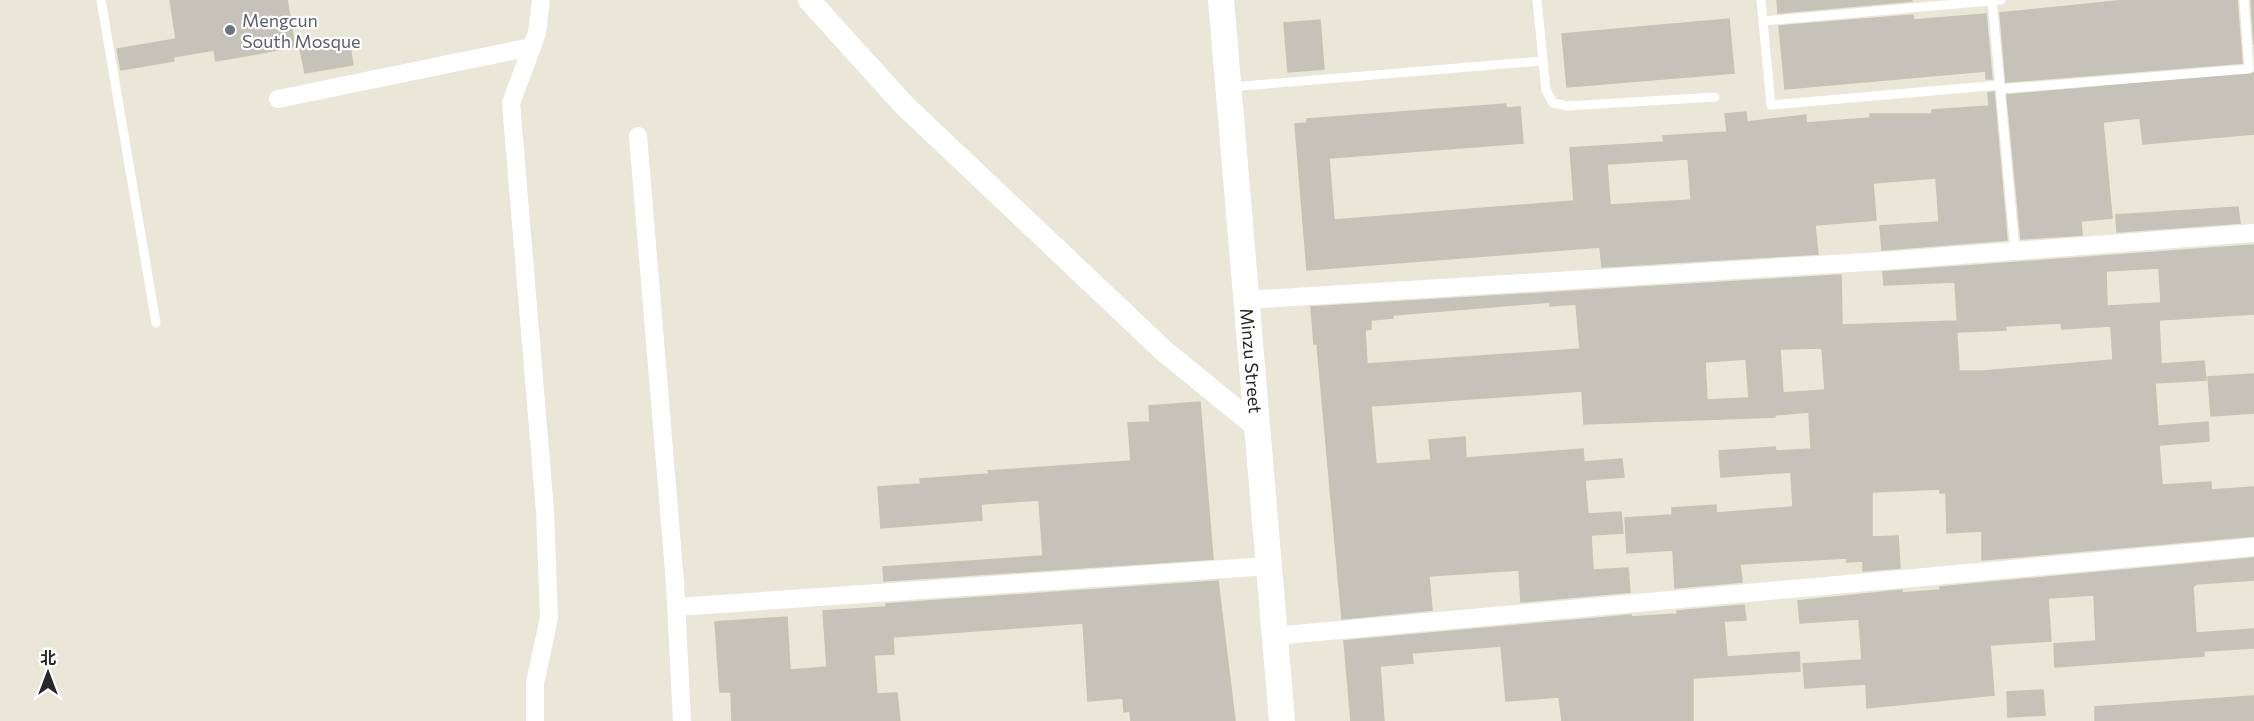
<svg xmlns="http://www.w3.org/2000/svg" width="2254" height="721" viewBox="0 0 2254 721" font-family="Commissioner,'Noto Sans SC',sans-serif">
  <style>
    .building { fill: #c5c3b9; stroke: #c5c3b3; stroke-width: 1.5; fill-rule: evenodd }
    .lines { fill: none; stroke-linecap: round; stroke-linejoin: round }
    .service { stroke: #fff; stroke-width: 9 }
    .minor { stroke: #fff; stroke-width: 18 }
    .tertiary { stroke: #fff; stroke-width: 22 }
    .secondary { stroke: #fff; stroke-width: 26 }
    .worship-dot { fill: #6b7280; stroke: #fff; stroke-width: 2 }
    .labels { text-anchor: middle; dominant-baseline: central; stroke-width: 4.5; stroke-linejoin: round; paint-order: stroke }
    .worship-label { font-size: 18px; fill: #5b616d; stroke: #fff; text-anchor: start }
    .street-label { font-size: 18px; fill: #272727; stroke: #fff }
  </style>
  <rect width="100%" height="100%" fill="#eae7d9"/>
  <path class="building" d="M 170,0 L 287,0 L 295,47 L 216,61 L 214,50 L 173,57 L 174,61 L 121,70 L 117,49 L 176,39 Z
    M 1777,0 L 1912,0 L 1912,1 L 1778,13 Z
    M 2127,0 L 2237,0 L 2242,63 L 2006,82 L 2000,13 Z
    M 2251,0 L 2254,0 L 2254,45 Z
    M 1986,14 L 1992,79 L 1986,79 L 1986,71 L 1785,89 L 1779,26 L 1913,15 L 1913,20 Z
    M 1729,19 L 1734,73 L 1567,87 L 1562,34 Z
    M 1320,20 L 1324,69 L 1288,72 L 1284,23 Z
    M 349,40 L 353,65 L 305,73 L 300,48 Z
    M 2254,73 L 2254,134 L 2143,144 L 2140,118 L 2103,122 L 2112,218 L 2081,221 L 2082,235 L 2021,239 L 2007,95 Z
    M 1994,92 L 2007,240 L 1882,250 L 1880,226 L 1939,222 L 1936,178 L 1873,183 L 1876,220 L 1815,225 L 1818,254 L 1602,267 L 1600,247 L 1307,270 L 1295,124 L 1307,123 L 1307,119 L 1506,104 L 1506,108 L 1520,107 L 1523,143 L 1329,158 L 1334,220 L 1574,201 L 1570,148 L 1664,142 L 1663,136 L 1727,132 L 1725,114 L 1746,112 L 1747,122 L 1806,115 L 1806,123 L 1870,118 L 1870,114 L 1932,114 L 1932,110 L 1989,106 L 1988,93 ZM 1688,159 L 1691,200 L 1610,205 L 1607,164 Z
    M 2238,207 L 2240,223 L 2117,232 L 2116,215 Z
    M 2254,245 L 2254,314 L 2159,320 L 2161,364 L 2204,361 L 2206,380 L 2155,383 L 2158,426 L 2208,422 L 2209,441 L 2159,445 L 2162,485 L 2211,482 L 2211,490 L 2254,487 L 2254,536 L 1982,560 L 1982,531 L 1947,533 L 1946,493 L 1940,493 L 1940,489 L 1872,492 L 1872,537 L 1898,536 L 1900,568 L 1863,571 L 1863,561 L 1847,562 L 1847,558 L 1740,564 L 1742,582 L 1675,588 L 1673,550 L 1627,553 L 1625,518 L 1672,515 L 1672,508 L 1716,505 L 1716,513 L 1793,507 L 1791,472 L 1721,477 L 1719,451 L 1775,447 L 1776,451 L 1811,449 L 1809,412 L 1774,415 L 1775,417 L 1584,424 L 1582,391 L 1371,406 L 1376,464 L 1431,460 L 1429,440 L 1465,437 L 1466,458 L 1583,449 L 1584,462 L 1622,459 L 1624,477 L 1585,480 L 1588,514 L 1621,512 L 1623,533 L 1591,535 L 1593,570 L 1628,568 L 1630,592 L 1521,602 L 1519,570 L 1429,576 L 1432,610 L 1342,619 L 1317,344 L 1314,344 L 1311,307 L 1841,275 L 1842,325 L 1956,321 L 1959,371 L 1984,371 L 2113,360 L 2111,326 L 2062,329 L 2061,323 L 2005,326 L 2006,330 L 1958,332 L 1955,282 L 1884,285 L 1883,272 ZM 2159,268 L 2161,303 L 2107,306 L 2106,271 ZM 1550,302 L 1550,306 L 1576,304 L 1580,349 L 1367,364 L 1365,330 L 1371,329 L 1371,320 L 1393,318 L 1393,315 ZM 1822,348 L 1825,390 L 1783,393 L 1780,349 ZM 1746,359 L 1749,398 L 1707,400 L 1705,362 Z
    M 2254,374 L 2254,413 L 2211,416 L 2208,377 Z
    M 1200,402 L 1213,559 L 884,581 L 883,567 L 1043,556 L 1039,500 L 981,504 L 982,520 L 881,528 L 878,487 L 921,484 L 920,479 L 989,474 L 988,471 L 1131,461 L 1128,423 L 1150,422 L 1149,406 Z
    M 2254,558 L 2254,580 L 2196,584 L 2193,587 L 2196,633 L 2254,629 L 2254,648 L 2204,651 L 2204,656 L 2055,667 L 2054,644 L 2096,641 L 2094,595 L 2048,598 L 2051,641 L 1990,645 L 1994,695 L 1867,708 L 1866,684 L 1805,688 L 1803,664 L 1862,660 L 1859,619 L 1800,623 L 1798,601 L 1902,590 L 1902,593 L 1940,590 L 1940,587 Z
    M 1218,581 L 1235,721 L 1131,721 L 1130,711 L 1124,712 L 1123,698 L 1088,701 L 1083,623 L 893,637 L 894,654 L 874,655 L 877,694 L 897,693 L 900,721 L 732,721 L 731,692 L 720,692 L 715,622 L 787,617 L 790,670 L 827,667 L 823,611 L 886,607 L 886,604 Z
    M 1744,605 L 1746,620 L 1724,621 L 1727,657 L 1799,652 L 1800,671 L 1693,678 L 1693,721 L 1562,721 L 1559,697 L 1506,701 L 1501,646 L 1412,653 L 1413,663 L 1380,666 L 1384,721 L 1351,721 L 1344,641 L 1631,615 L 1631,617 L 1677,614 L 1677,611 Z
    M 2043,690 L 2045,715 L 2008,717 L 2007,692 Z
    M 2254,696 L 2254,721 L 2095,721 L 2095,707 Z"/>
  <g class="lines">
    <path class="service" d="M 101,0 L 156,323
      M 1537,0 L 1546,90 L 1553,103 L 1567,106 L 1715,97
      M 1761,0 L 1771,105 L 2000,85
      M 1992,0 L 2015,251
      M 1763,21 L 2001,0
      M 1231,87 L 1542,61
      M 2000,89 L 2249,69 L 2244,0"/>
    <path class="minor" d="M 278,99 L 531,47
      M 638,136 L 675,583 L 682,721
      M 1246,300 L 1882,261 L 2254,233
      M 677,607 L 1268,566
      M 1274,636 L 2254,547
      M 535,721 L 535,683 L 549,618 L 545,511 L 511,103 L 537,33 L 541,0"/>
    <path class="tertiary" d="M 809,0 L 904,105 L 1164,351 L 1256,426"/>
    <path class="secondary" id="s1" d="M 1221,0 L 1282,721"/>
  </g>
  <circle class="worship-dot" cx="230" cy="30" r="6"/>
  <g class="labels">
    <g class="worship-label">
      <text x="242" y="20">Mengcun<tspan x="242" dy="21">South Mosque</tspan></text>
    </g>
    <g class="street-label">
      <text stroke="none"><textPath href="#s1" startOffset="362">Minzu Street</textPath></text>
    </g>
  </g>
  <g transform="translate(48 673)" stroke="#ffffff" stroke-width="4.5" paint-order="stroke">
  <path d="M0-4.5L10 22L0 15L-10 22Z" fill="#272727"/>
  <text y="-9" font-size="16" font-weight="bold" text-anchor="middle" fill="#272727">北</text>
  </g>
</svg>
